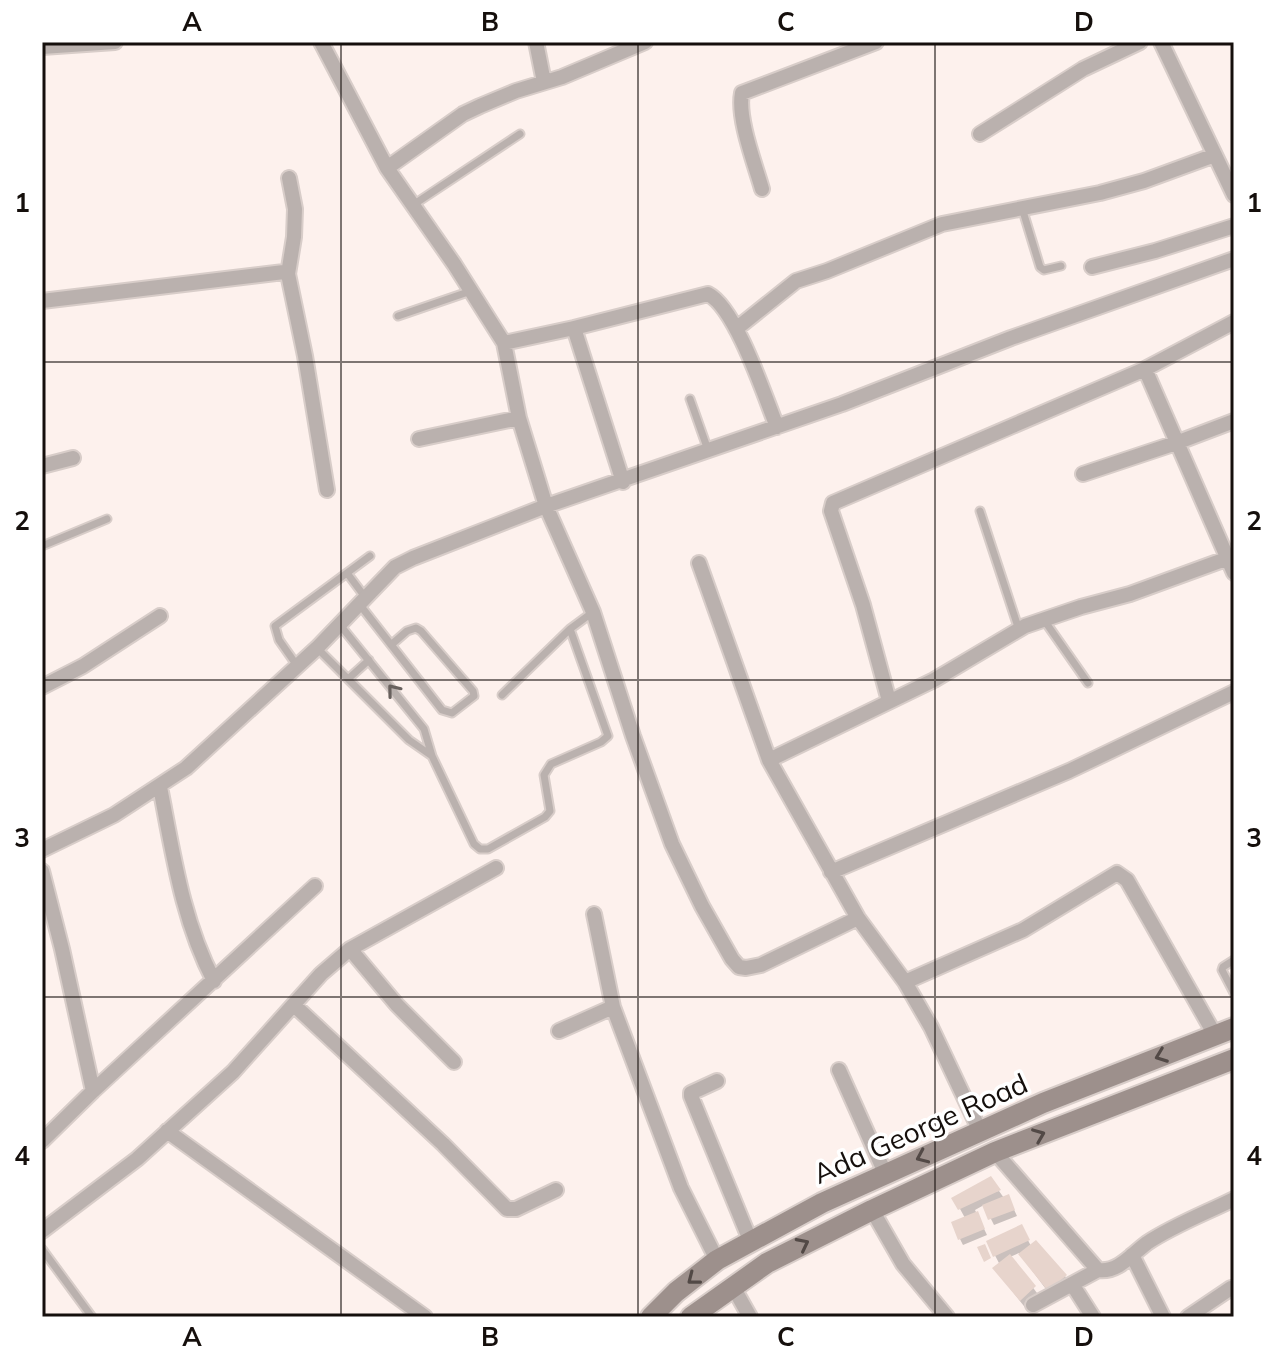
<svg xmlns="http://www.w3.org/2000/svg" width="1276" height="1359" viewBox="0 0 1276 1359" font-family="Mulish,sans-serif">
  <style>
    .shadow { fill: #0003 }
    .building { fill: #e7d4cc }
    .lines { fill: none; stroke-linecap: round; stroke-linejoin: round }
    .service-casing { stroke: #d8cdc9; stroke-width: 11 }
    .minor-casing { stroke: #d8cdc9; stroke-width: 18 }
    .secondary-casing { stroke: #d8cdc9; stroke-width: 24 }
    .service { stroke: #bab1ae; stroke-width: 7 }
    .minor { stroke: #bab1ae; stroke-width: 14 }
    .secondary { stroke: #9d908c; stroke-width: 20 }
    .oneway { stroke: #68605d }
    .oneway2 { stroke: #524946 }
    .grid { fill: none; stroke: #150f0c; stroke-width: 2; stroke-opacity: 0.55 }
    .labels { text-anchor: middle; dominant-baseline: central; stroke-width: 7; stroke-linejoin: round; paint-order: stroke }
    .street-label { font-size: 28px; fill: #150f0c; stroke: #fff }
    .neatline { fill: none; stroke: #150f0c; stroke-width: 3 }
    .grid-label { font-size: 26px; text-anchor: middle; font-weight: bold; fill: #150f0c }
  </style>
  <rect width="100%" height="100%" fill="#fdf1ed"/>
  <path class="shadow" d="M 999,1191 L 1004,1198 L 1011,1203 L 1017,1216 L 994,1225 L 984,1205 L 975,1210 L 987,1235 L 963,1245 L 960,1239 L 965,1218 L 954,1198 Z
    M 1021,1227 L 1031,1246 L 1065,1276 L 1071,1286 L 1054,1300 L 1019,1253 L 1010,1257 L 1040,1297 L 1027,1310 L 995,1269 L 1000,1265 L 988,1242 Z"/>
  <path class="building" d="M 991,1176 L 1001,1190 L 958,1210 L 951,1198 Z
    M 1009,1194 L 1015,1210 L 988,1220 L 982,1205 Z
    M 978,1211 L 985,1229 L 958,1240 L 951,1222 Z
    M 1022,1224 L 1030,1240 L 993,1257 L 986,1241 Z
    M 1036,1240 L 1067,1275 L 1048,1291 L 1018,1254 Z
    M 985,1244 L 991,1258 L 984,1262 L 977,1247 Z
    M 1010,1254 L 1036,1286 L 1020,1301 L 992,1268 Z"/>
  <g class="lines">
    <defs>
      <path id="service" d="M 413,205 L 520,134
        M 1022,208 L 1040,267 L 1044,270 L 1061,266
        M 398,316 L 471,291
        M 690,399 L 708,450
        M 980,511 L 1019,630
        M 42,546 L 107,519
        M 347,573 L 365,597
        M 360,605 L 442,710 L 452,713 L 474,696 L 473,691 L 421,631 L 416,628 L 407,631 L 391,645
        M 1044,620 L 1088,683
        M 340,625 L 424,729 L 432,756 L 474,844 L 480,849 L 488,849 L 545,817 L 550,811 L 544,775 L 551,764 L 601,742 L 608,736 L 570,629
        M 317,648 L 409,740 L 432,756
        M 298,667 L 279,640 L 275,626 L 370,556
        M 348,679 L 369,660
        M 502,695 L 570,629 L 593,612
        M 1234,960 L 1223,967 L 1222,970 L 1234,993
        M 42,1249 L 92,1317"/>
      <path id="minor" d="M 321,42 L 387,168 L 454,264 L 504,343 L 519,418 L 546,506 L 593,612 L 633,736 L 672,844 L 702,906 L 732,959 L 739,967 L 746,968 L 761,965 L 858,918
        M 536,42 L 544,82
        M 1161,42 L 1234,195
        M 42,47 L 115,42
        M 980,134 L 1083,69 L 1140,42
        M 387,168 L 463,114 L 480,106 L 516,91 L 562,77 L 645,42
        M 289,178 L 295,209 L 294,237 L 288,274 L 305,356 L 327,490
        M 762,189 C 755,164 737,118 742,93 L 876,42
        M 1092,267 L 1155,251 L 1234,226
        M 42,301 L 284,272 L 288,274
        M 574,328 L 623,482
        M 736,329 L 796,281 L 827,271 L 942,224 L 1100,193 L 1144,181 L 1215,155
        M 504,343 L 574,328 L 708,294 C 736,308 765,397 777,427
        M 1145,369 L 1234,573
        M 419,439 L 519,418
        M 42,466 L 73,458
        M 1083,474 L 1176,443 L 1234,421
        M 699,563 L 769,760 L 858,918 L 905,982 L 931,1027 L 980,1131
        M 42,687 L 83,666 L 160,616
        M 889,701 L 863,605 L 831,511 L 833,503 L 1145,369 L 1234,322
        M 769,760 L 934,680 L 1025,626 L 1081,607 L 1130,594 L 1234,556
        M 160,787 C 173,853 182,920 214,981
        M 42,850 L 114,815 L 186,768 L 317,648 L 395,567 L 413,558 L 546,506 L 842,404 L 1011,338 L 1234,259
        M 42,871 L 62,949 L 93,1091
        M 831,872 L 1069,771 L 1234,692
        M 594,914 L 613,1007 L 681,1188 L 717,1260
        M 350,949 L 397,1005 L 454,1062
        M 905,982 L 1023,930 L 1117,873 L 1127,880 L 1215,1035
        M 294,1005 L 443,1144 L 507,1209 L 516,1209 L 556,1190
        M 559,1031 L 613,1007
        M 839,1070 L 885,1173
        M 717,1081 L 691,1093 L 691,1096 L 750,1240
        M 167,1131 L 425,1317
        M 42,1141 L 93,1091 L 315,886
        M 995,1152 L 1098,1270 C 1118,1273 1132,1254 1147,1243 C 1174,1225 1206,1213 1234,1199
        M 872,1210 L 903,1264 L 947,1317
        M 42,1231 L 137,1159 L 233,1072 L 321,974 L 350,949 L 496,868
        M 1132,1255 L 1163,1317
        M 1072,1284 L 1093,1317
        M 732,1285 L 750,1317
        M 1033,1305 L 1098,1270
        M 1188,1317 L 1231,1288"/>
      <path id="secondary" d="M 651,1317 L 676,1292 L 717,1260 L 822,1203 L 1043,1103 L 1234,1028
        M 691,1317 L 767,1263 L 872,1210 L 995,1152 L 1234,1059"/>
    </defs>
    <use href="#service" class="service-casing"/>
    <use href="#minor" class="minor-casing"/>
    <use href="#secondary" class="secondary-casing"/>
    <use href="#service" class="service"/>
    <use href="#minor" class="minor"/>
    <use href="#secondary" class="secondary"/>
  </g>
  <defs><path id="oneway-chevron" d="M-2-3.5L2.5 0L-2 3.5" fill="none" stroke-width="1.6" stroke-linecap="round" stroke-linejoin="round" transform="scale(2)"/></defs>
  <use class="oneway" href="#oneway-chevron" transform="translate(393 690) rotate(-129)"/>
  <g class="oneway2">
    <use href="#oneway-chevron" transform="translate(1161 1056) rotate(159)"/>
    <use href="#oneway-chevron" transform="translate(1039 1135) rotate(-22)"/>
    <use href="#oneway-chevron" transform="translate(922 1157) rotate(156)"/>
    <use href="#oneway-chevron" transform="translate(803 1244) rotate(-27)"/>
    <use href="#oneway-chevron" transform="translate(693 1279) rotate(142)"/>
  </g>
  <path class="grid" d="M 341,42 L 341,1317M 638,42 L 638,1317M 935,42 L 935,1317M 42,362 L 1234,362M 42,680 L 1234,680M 42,997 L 1234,997"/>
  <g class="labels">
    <g class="street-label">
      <text transform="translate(920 1128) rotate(-24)">Ada George Road</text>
    </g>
  </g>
  <rect width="1276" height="1359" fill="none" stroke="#ffffff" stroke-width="88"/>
  <rect x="44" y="44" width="1188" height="1271" class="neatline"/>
  <g class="grid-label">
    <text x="192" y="31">A</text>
    <text x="490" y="31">B</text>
    <text x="786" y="31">C</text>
    <text x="1084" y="31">D</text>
    <text x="22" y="212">1</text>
    <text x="1254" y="212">1</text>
    <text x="22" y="530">2</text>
    <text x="1254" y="530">2</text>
    <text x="22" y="847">3</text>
    <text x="1254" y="847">3</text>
    <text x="22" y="1165">4</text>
    <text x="1254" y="1165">4</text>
    <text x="192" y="1346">A</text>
    <text x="490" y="1346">B</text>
    <text x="786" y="1346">C</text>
    <text x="1084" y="1346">D</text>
  </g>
</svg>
